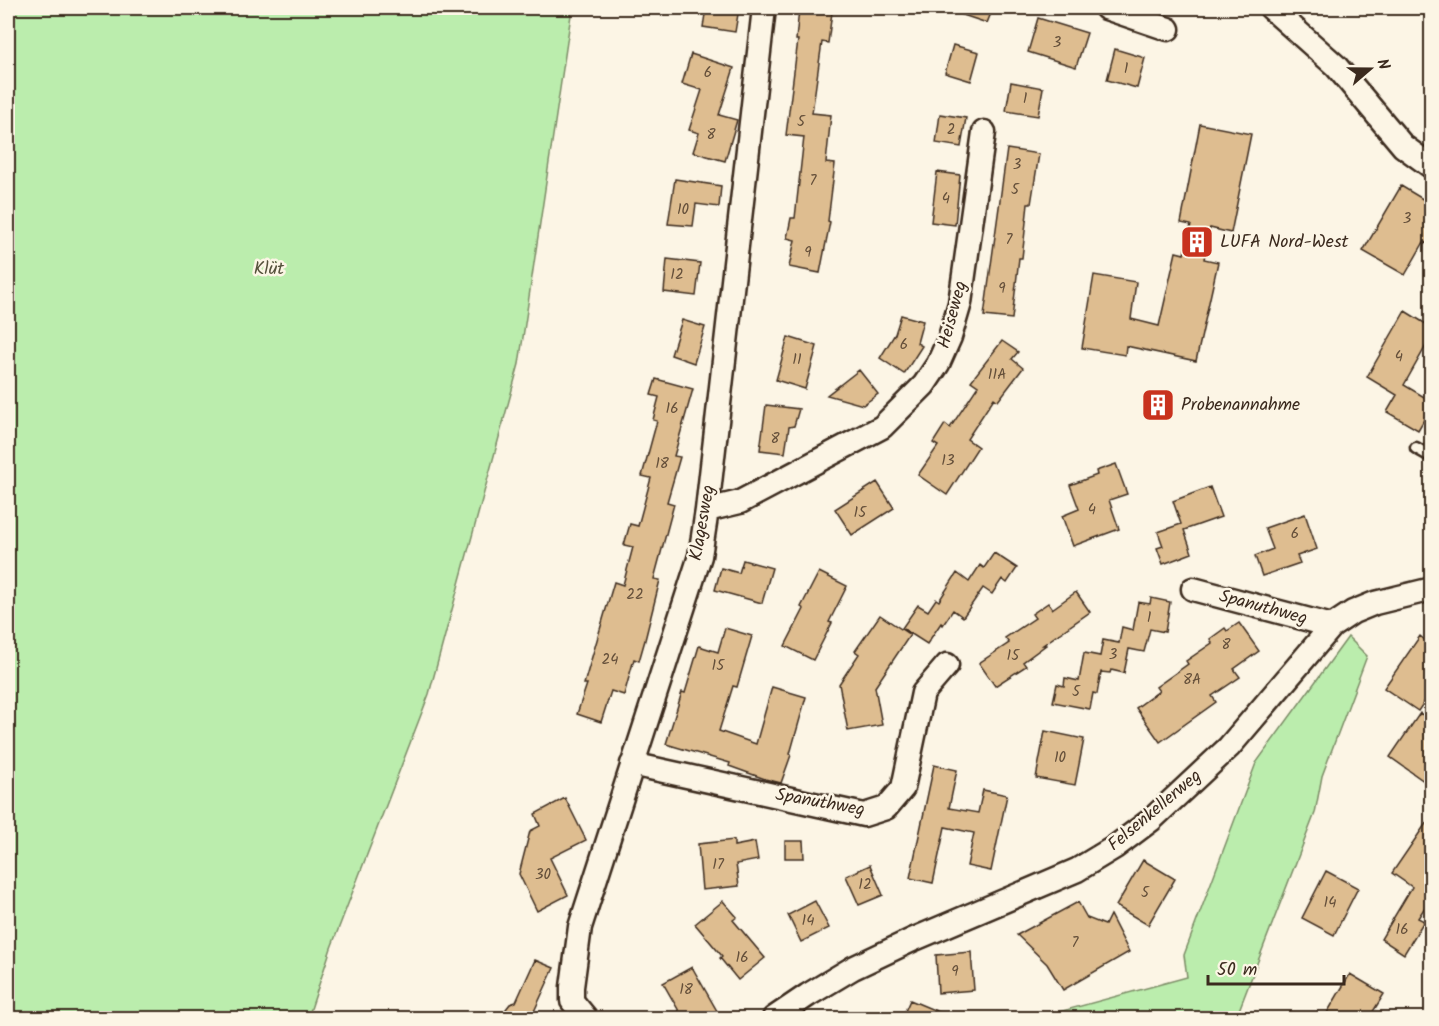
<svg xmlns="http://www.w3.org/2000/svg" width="1439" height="1026" viewBox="0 0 1439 1026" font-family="Kalam,sans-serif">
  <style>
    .green { fill: #bbedad; stroke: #7b8c66; stroke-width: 1.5 }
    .building { fill: #debd90; stroke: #3b2a1e; stroke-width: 1.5 }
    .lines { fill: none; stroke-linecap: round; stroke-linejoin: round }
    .service-casing { stroke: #3b2a1e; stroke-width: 15 }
    .minor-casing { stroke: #3b2a1e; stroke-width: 27 }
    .service { stroke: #fcf5e5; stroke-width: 10 }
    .minor { stroke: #fcf5e5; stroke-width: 22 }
    .labels { text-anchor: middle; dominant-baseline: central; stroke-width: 5; stroke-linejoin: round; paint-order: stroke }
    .number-label { font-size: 15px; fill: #644f3a }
    .poi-label { font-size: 18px; fill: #3b2a1e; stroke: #fcf5e5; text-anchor: start }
    .park-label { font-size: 18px; fill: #55513b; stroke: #fcf5e5 }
    .street-label { font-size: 18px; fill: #3b2a1e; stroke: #fcf5e5 }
  </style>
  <rect width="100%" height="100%" fill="#fcf5e5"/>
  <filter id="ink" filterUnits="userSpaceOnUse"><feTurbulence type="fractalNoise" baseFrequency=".0167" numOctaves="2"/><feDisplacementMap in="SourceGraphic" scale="12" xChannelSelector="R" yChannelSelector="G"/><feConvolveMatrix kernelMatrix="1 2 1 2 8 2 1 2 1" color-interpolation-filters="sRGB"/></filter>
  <g filter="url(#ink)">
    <path class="green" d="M 8,8 L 572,8 L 519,364 L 429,694 L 331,948 L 308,1018 L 8,1018 Z
      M 1348,637 L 1367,656 L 1322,776 L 1315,813 L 1236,1018 L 1054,1018 L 1055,1013 L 1187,977 L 1184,955 L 1256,763 Z"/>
    <path class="building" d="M 706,8 L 739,8 L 735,32 L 703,27 Z
      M 949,8 L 993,8 L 987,23 L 948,10 Z
      M 799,9 L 832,12 L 828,43 L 822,42 L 812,113 L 831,115 L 826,163 L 835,164 L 828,221 L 830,222 L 820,273 L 789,267 L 795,240 L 787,238 L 791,218 L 795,218 L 804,137 L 786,135 L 798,40 L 796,40 Z
      M 1038,18 L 1087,33 L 1076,67 L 1028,52 Z
      M 953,45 L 979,52 L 971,81 L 945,73 Z
      M 1115,49 L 1145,58 L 1137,88 L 1107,80 Z
      M 691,54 L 734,68 L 719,115 L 737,120 L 725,161 L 693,152 L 699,133 L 689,130 L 702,90 L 682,84 Z
      M 1011,82 L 1043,88 L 1038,116 L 1006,111 Z
      M 940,114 L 966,118 L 961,147 L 936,143 Z
      M 1200,124 L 1251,134 L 1231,233 L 1210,228 L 1204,259 L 1218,262 L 1196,361 L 1126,346 L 1125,355 L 1082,348 L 1094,275 L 1136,282 L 1131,319 L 1159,326 L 1176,252 L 1184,254 L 1191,225 L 1181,223 Z
      M 1007,149 L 1039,154 L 1031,204 L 1028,204 L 1022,258 L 1019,258 L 1012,319 L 984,316 Z
      M 937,172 L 960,175 L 955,225 L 931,222 Z
      M 675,179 L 721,186 L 719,207 L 696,204 L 693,226 L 668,224 Z
      M 1401,186 L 1431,204 L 1431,246 L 1424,242 L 1405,275 L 1363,251 Z
      M 667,259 L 700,263 L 696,296 L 664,292 Z
      M 1405,311 L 1431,327 L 1431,337 L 1404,385 L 1431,401 L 1431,408 L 1418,430 L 1387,412 L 1397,395 L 1367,377 Z
      M 901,315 L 923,321 L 917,343 L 922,346 L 904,374 L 880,358 L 895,334 Z
      M 682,320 L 705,327 L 694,363 L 671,355 Z
      M 788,337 L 817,346 L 805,389 L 776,380 Z
      M 1002,341 L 1018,352 L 1012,359 L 1023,368 L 998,401 L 994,398 L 967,439 L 978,447 L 947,495 L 918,475 L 938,446 L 933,443 L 945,424 L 950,428 L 978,386 L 971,381 Z
      M 859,370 L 878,394 L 863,405 L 827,395 Z
      M 656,379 L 693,389 L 674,456 L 680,457 L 667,502 L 674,504 L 654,579 L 660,580 L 645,640 L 639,661 L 634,659 L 624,695 L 611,691 L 601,722 L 577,714 L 587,684 L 584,684 L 614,582 L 623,585 L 633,547 L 624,545 L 630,524 L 638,526 L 651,478 L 642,476 L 657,421 L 653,420 L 659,397 L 651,395 Z
      M 766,405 L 799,409 L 794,426 L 789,427 L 785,453 L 760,450 Z
      M 1116,464 L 1127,494 L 1109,500 L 1119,529 L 1073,546 L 1062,516 L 1079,509 L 1070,485 L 1097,475 L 1096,471 Z
      M 877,482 L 894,508 L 852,535 L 835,509 Z
      M 1210,487 L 1221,517 L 1184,530 L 1192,553 L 1163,564 L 1157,548 L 1163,546 L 1158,532 L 1181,524 L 1173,501 Z
      M 1305,514 L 1317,549 L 1297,556 L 1300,563 L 1262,576 L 1255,556 L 1273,549 L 1265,528 Z
      M 994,553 L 1017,568 L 1007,583 L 1002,579 L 992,594 L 983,588 L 963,617 L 953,610 L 943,625 L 941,623 L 927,644 L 902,628 L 918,605 L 928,611 L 936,599 L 939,601 L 957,573 L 969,582 L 980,565 L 984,568 Z
      M 743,560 L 772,568 L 762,603 L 715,590 L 721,568 L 739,573 Z
      M 819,572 L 847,586 L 829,622 L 832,623 L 813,660 L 785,646 L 804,609 L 801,607 Z
      M 1076,592 L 1090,612 L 1043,645 L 1046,645 L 1023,662 L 1026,666 L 995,686 L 979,663 L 1009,643 L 1005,638 L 1035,618 L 1032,614 L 1048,603 L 1052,609 Z
      M 1151,598 L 1170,602 L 1165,632 L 1150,629 L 1144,652 L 1129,649 L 1124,673 L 1111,670 L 1110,673 L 1101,672 L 1097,694 L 1093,693 L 1090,709 L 1053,702 L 1057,684 L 1064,686 L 1065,678 L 1079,681 L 1084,653 L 1100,656 L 1103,640 L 1119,643 L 1122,627 L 1133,630 L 1138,602 L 1150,604 Z
      M 880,615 L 910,635 L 875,687 L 882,725 L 848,731 L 839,684 L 859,654 L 855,651 Z
      M 1239,623 L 1259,651 L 1234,669 L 1240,677 L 1212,696 L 1216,702 L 1160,742 L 1136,708 L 1159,691 L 1156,687 L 1188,664 L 1186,661 L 1212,643 L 1210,639 L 1225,628 L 1227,631 Z
      M 725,628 L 752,636 L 737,687 L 733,686 L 719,731 L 756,744 L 772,687 L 806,697 L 790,754 L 791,755 L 781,783 L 765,779 L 729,766 L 730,763 L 666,744 L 682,692 L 685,693 L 699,646 L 718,652 Z
      M 1420,636 L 1431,645 L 1431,692 L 1418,711 L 1384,688 Z
      M 1420,713 L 1431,721 L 1431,786 L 1390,757 Z
      M 1045,731 L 1084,739 L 1075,785 L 1036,778 Z
      M 934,765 L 957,770 L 949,808 L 978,813 L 983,790 L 1007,795 L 991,871 L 967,866 L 974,833 L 945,827 L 933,883 L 910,878 Z
      M 565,798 L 586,840 L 550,858 L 568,895 L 537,911 L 519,874 L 530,831 L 540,826 L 535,814 Z
      M 1431,816 L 1431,898 L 1418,918 L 1424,921 L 1404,954 L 1381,939 L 1412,887 L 1392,873 Z
      M 734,840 L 734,846 L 755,842 L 758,860 L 736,864 L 739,886 L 702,890 L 698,844 Z
      M 785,841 L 803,841 L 804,858 L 785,858 Z
      M 1143,860 L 1175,879 L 1148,925 L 1116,906 Z
      M 870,865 L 883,895 L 859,905 L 846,876 Z
      M 1326,871 L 1358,888 L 1334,935 L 1302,918 Z
      M 723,901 L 737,917 L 733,920 L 765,958 L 738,980 L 720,958 L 722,956 L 695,924 Z
      M 815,901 L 829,928 L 801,942 L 788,915 Z
      M 1078,902 L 1087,918 L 1105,925 L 1110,915 L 1129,952 L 1063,990 L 1047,964 L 1017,935 Z
      M 971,952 L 974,990 L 938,993 L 936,955 Z
      M 535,960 L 554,968 L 531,1018 L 499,1018 L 510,1004 L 516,1002 Z
      M 692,967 L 717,1011 L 703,1018 L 683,1018 L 663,983 Z
      M 1350,974 L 1384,994 L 1369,1018 L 1324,1018 Z
      M 910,1000 L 953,1018 L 902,1018 Z"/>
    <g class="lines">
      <defs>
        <path id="service" d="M 1416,448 L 1432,457"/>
        <path id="minor" d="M 1106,8 L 1168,29
          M 1271,8 L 1336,66 L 1403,146 L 1432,167
          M 707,510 L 740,502 L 882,427 L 924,385 L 938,364 L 950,337 L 960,303 L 984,132
          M 1193,589 L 1332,626
          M 632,764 L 864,815 L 886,808 L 903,788 L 923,693 L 947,665
          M 586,1018 L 572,1001 L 572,987 L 580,927 L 700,556 L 707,510 L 764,8
          M 774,1018 L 808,995 L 853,968 L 912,940 L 1077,870 L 1115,847 L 1151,820 L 1229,747 L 1332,626 L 1353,612 L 1375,603 L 1432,589"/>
      </defs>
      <use href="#service" class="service-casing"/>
      <use href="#minor" class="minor-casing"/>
      <use href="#service" class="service"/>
      <use href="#minor" class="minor"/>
    </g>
  </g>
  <defs>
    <symbol id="building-square" viewBox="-11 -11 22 22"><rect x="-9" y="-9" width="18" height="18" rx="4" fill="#c8321e" stroke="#fcf5e5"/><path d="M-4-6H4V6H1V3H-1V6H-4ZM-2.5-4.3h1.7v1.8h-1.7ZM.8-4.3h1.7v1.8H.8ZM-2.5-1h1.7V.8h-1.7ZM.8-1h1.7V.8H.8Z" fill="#fff"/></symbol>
  </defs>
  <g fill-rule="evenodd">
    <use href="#building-square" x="1178" y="223" width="38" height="38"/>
    <use href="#building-square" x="1139" y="386" width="38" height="38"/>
  </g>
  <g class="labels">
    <g class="number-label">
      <text x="1057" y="43">3</text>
      <text x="1126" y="69">1</text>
      <text x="708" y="73">6</text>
      <text x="1025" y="99">1</text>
      <text x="801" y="122">5</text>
      <text x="951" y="130">2</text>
      <text x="711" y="135">8</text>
      <text x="1017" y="165">3</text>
      <text x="813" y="181">7</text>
      <text x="1015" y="190">5</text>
      <text x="946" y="199">4</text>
      <text x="683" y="210">10</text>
      <text x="1407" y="219">3</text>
      <text x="1009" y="240">7</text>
      <text x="808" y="253">9</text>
      <text x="677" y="275">12</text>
      <text x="1002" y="289">9</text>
      <text x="904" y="345">6</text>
      <text x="1399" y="357">4</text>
      <text x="797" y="360">11</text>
      <text x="997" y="375">11A</text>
      <text x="672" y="409">16</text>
      <text x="775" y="439">8</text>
      <text x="948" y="461">13</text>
      <text x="662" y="464">18</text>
      <text x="1092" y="510">4</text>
      <text x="860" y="513">15</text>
      <text x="1295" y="534">6</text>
      <text x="635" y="595">22</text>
      <text x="1149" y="618">1</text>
      <text x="1226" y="645">8</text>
      <text x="1113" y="655">3</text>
      <text x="1013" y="656">15</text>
      <text x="610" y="660">24</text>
      <text x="718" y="666">15</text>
      <text x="1192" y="680">8A</text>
      <text x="1076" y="692">5</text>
      <text x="1060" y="758">10</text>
      <text x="718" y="865">17</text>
      <text x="543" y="875">30</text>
      <text x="865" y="885">12</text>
      <text x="1145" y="893">5</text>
      <text x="1330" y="903">14</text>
      <text x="808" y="921">14</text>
      <text x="1402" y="930">16</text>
      <text x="1075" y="943">7</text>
      <text x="742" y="958">16</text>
      <text x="955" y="972">9</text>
      <text x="686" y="990">18</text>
    </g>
    <g class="poi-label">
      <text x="1220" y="242">LUFA Nord-West</text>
      <text x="1181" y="405">Probenannahme</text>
    </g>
    <g class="park-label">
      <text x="269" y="269">Klüt</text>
    </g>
    <g class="street-label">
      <text transform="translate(953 315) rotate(-75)">Heiseweg</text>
      <text transform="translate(703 523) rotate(-80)">Klagesweg</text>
      <text transform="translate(1263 608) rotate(15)">Spanuthweg</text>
      <text transform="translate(820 803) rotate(10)">Spanuthweg</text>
      <text transform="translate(1155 811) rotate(-40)">Felsenkellerweg</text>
    </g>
  </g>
  <rect width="1439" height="1026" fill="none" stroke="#fcf5e5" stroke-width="30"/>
  <rect x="15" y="15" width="1409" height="996" fill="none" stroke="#3b2a1e" stroke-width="2" filter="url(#ink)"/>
  <g transform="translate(1370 69) rotate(70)" stroke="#fcf5e5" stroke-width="4.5" paint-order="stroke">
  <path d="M0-4.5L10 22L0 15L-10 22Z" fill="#3b2a1e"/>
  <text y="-9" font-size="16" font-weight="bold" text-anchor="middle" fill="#3b2a1e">N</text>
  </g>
  <path d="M1208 975v9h136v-9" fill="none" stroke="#3b2a1e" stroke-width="3"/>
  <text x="1217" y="975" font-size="18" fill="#3b2a1e" stroke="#fcf5e5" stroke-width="4.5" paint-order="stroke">50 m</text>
</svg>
